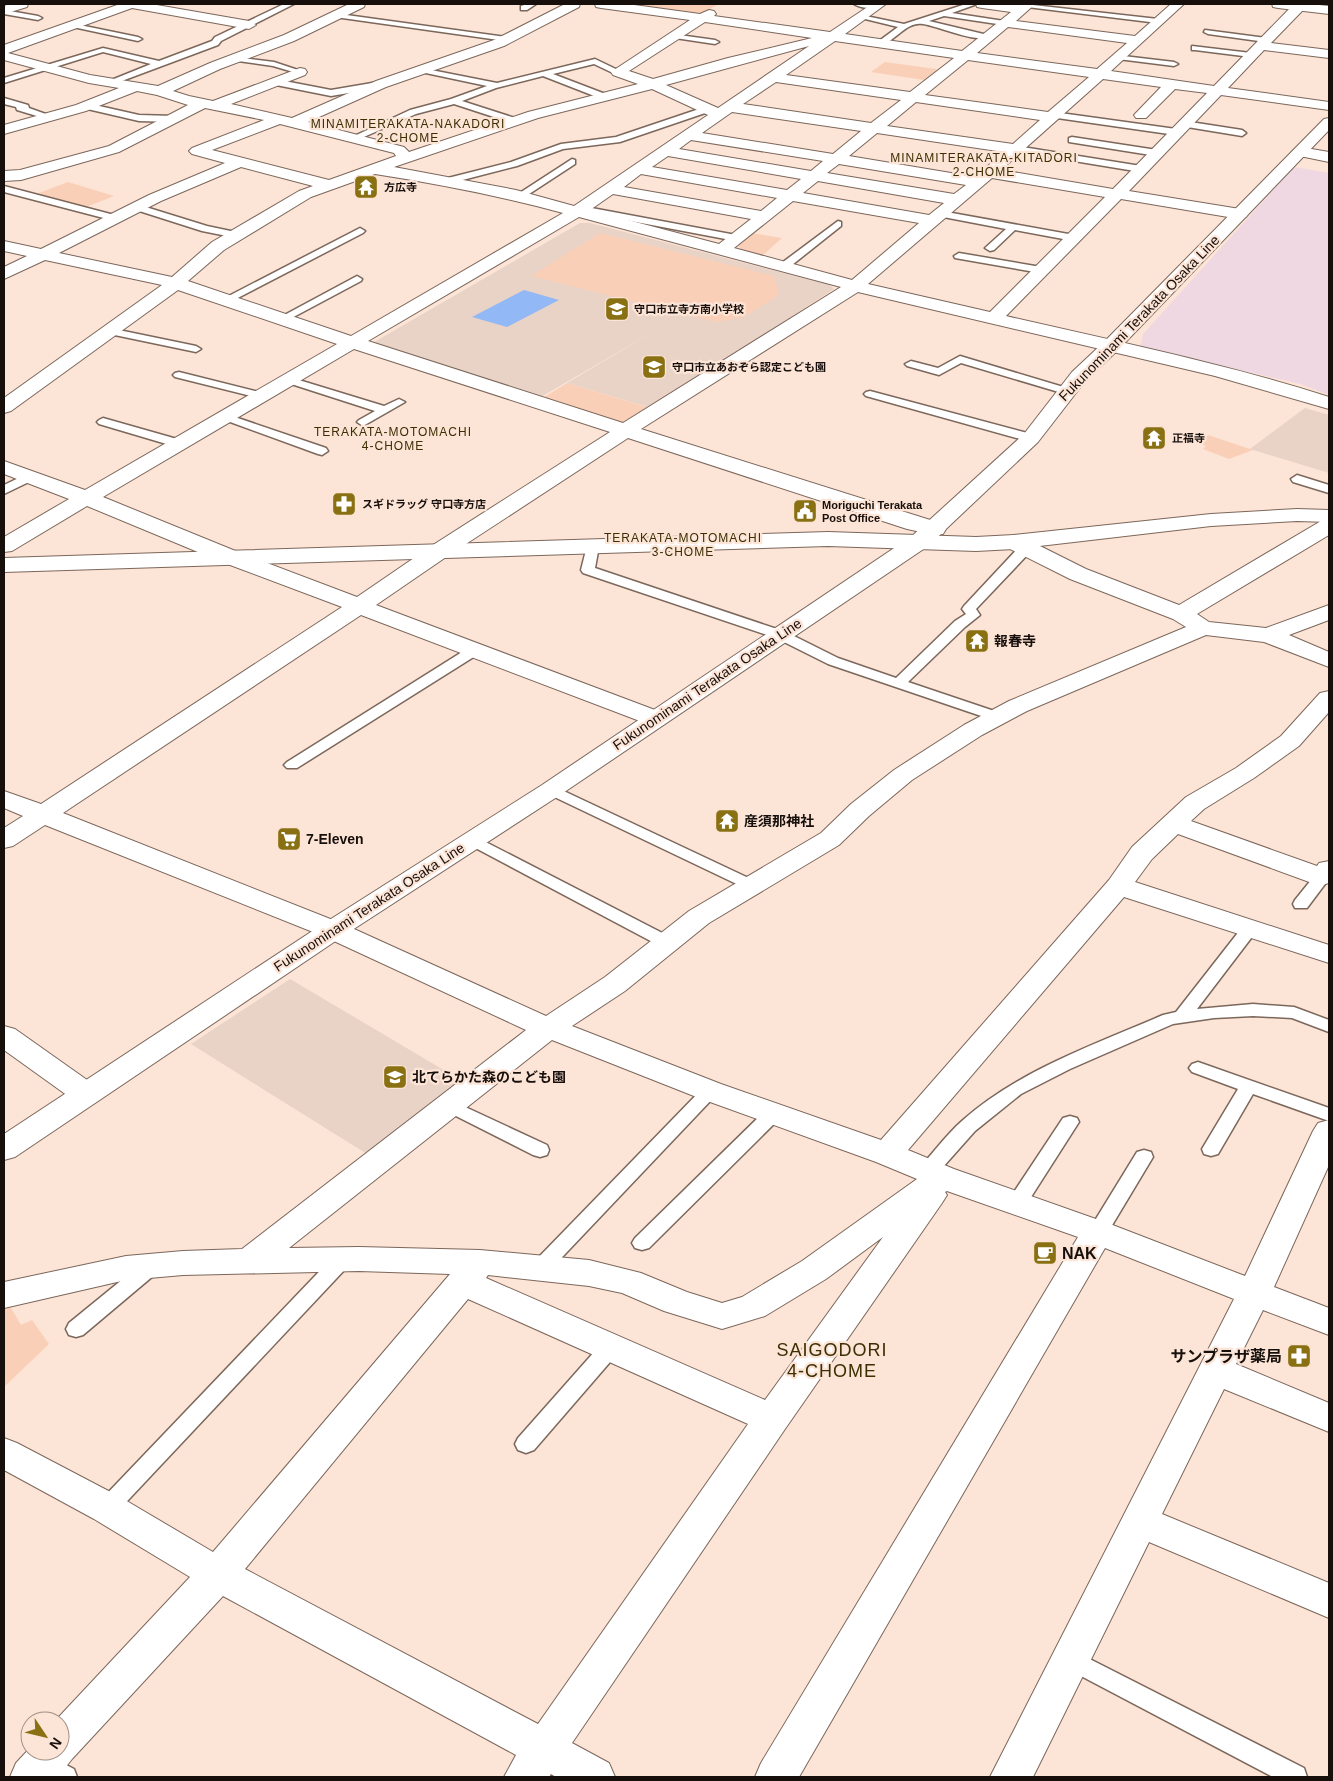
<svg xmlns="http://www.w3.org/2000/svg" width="1333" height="1781" viewBox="0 0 1333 1781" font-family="Arial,'Noto Sans JP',sans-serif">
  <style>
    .industrial { fill: #f0d8e3 }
    .education { fill: #e8d3c6 }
    .green { fill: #facfb7 }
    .water { fill: #92b8f5 }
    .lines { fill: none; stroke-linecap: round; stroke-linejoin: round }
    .service-casing { stroke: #7c675b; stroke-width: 3 }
    .minor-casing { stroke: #7c675b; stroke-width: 2 }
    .tertiary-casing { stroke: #7c675b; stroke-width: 2 }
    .secondary-casing { stroke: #7c675b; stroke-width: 2 }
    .service { fill: #fff; fill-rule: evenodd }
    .minor { fill: #fff; fill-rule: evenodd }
    .tertiary { fill: #fff; fill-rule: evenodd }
    .secondary { fill: #fff; fill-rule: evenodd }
    .labels { text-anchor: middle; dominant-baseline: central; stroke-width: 4.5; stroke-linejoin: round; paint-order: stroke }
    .far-poi-label { font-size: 11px; font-weight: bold; fill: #170f0b; stroke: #fce4d6; text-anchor: start }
    .far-neighbourhood-label { font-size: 12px; letter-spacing: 1px; fill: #3b2f03; stroke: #fce4d6 }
    .street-label { font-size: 14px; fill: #170f0b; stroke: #fce4d6 }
    .poi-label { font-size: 14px; font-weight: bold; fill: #170f0b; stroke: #fce4d6; text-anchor: start }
    .near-poi-label { font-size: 16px; font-weight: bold; fill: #170f0b; stroke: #fce4d6; text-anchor: start }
    .near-neighbourhood-label { font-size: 18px; letter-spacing: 1px; fill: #3b2f03; stroke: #fce4d6 }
  </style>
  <rect width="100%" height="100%" fill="#fce4d6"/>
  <path class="industrial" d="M 1294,167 L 1329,173 L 1329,395 L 1300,384 L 1140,347 L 1143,334 Z"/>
  <path class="education" d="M 580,223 L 590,223 L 830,285 L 834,289 L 651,408 L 567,383 L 658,329 L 709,342 L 658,329 L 539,398 L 369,345 Z
    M 1305,408 L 1329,415 L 1329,473 L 1250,449 Z
    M 290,979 L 464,1082 L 367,1154 L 191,1044 Z"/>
  <path class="green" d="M 633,4 L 719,4 L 700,14 L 631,5 Z
    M 885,62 L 936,69 L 940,72 L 929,79 L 924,80 L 871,72 Z
    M 68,182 L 114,196 L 81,209 L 34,195 Z
    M 600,233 L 774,276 L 779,295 L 744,317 L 716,322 L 531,276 Z
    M 752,233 L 782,238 L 762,256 L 742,250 L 737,244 Z
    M 567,383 L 650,408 L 626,422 L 618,422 L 541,399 Z
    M 1208,435 L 1253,450 L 1229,459 L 1203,449 L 1206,446 L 1199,443 Z
    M 4,1303 L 8,1303 L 21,1325 L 32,1320 L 49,1344 L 4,1387 Z"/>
  <path class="water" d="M 524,290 L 559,300 L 507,327 L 472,317 Z"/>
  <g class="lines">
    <defs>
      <path id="service" d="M 284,4 L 294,4 L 221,41 L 218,45 L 111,85 L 104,83 L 151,64 L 103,52 L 4,83 L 4,78 L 103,48 L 159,61 L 212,41 L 215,37 Z
        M 527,4 L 536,4 L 527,10 L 521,10 L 521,6 Z
        M 854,4 L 877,4 L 881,6 C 875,10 860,8 854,4 Z
        M 966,4 L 977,4 L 952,13 L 1004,21 L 1008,23 L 1004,25 L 944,16 L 929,21 L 992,36 C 980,45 938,26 923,24 C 907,21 896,40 882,45 L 878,43 L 879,41 L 898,27 L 857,17 L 861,15 L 904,24 Z
        M 1024,4 L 1158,19 L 1162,21 L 1158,23 L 1027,7 L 1024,7 Z
        M 4,10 L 38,16 L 42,18 L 38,20 L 4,14 Z
        M 332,13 L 506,37 L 510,39 L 506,41 L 335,17 L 332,17 Z
        M 70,23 L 138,37 L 142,39 L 138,41 L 73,27 L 70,27 Z
        M 1205,30 L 1266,38 L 1270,40 L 1266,42 L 1208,34 L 1204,32 Z
        M 672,34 L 715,40 L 719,42 L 715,44 L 675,38 L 671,36 Z
        M 1192,46 L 1251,53 L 1255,55 L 1251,57 L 1195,50 L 1192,50 Z
        M 1115,55 L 1174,62 L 1178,64 L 1174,66 L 1118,59 L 1115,59 Z
        M 235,57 L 274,62 L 304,72 L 300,74 L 273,66 L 238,61 L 235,61 Z
        M 595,59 L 622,72 L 615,74 L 594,64 L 553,74 L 608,95 L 608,99 L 602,99 L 543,76 L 496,88 L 462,101 L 518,119 L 518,123 L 512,123 L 454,104 L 416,114 L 357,140 L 351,140 L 350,138 L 410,110 L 451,99 L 487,86 L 421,72 L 421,68 L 497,83 Z
        M 274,79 L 331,90 L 378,82 L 382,85 L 378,88 L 331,96 L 271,84 L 271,80 Z
        M 4,98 L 28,105 L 29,108 L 54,117 L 50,120 L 17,110 L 16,107 L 4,104 Z
        M 86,103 L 139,115 L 174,116 L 178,119 L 174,122 L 139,121 L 83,108 L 83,104 Z
        M 708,106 L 711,107 L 711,111 L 620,142 L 563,149 L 517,166 L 447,184 L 442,181 L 444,179 L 511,162 L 561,144 L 616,137 Z
        M 1053,112 L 1176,129 L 1180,132 L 1176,135 L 1050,117 L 1050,113 Z
        M 1184,121 L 1242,130 L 1246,133 L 1242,136 L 1181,126 L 1181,122 Z
        M 1072,137 L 1157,150 L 1162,153 L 1157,156 L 1069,142 L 1069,138 Z
        M 1016,146 L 1141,166 L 1146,169 L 1141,172 L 1013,151 L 1013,147 Z
        M 572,159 L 575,160 L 575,164 L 523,198 L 517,198 L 515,196 Z
        M 4,186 L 118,216 L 120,218 L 115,221 L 4,192 Z
        M 136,204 L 207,226 L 240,233 L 242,235 L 237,238 L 202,231 L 133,209 L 131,207 Z
        M 581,206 L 736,235 L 741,238 L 736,241 L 578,211 L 576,209 Z
        M 941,211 L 1074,235 L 1079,238 L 1074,241 L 1015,230 L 994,250 L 990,251 L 985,248 L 1006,229 L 938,216 L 938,212 Z
        M 838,221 L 841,222 L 841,226 L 787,269 L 779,269 L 779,265 Z
        M 360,228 L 365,231 L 363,233 L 230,302 L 222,302 L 221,300 Z
        M 959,253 L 1041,267 L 1046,270 L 1041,273 L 955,258 L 954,256 Z
        M 357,276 L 362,279 L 361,281 L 286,321 L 278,321 L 277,319 Z
        M 109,328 L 196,346 L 201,349 L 196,352 L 105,333 L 104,331 Z
        M 960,356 L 1070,389 L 1072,391 L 1066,394 L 1062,393 L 961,363 L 939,375 L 907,366 L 905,364 L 911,361 L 938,368 Z
        M 179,372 L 267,394 L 269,396 L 263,399 L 175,377 L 173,375 L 175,373 Z
        M 289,377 L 384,406 L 399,399 L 405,402 L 363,426 L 357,422 L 359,420 L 375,411 L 285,382 L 283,380 Z
        M 870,391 L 1035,435 L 1037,438 L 1031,442 L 866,396 L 864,394 L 866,392 Z
        M 226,414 L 326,448 L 328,451 L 322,455 L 318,454 L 222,419 L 220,417 L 222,415 Z
        M 103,418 L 184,441 L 186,444 L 180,448 L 99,424 L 97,422 L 99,420 Z
        M 29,473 L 35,477 L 33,480 L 4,494 L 4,485 Z
        M 1297,475 L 1329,485 L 1329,493 L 1293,482 L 1291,479 Z
        M 593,542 L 599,546 L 595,568 L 786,632 L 838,658 L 896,678 L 955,621 L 966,614 L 962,609 L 964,606 L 1021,545 L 1031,545 L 1032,548 L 1031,551 L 976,609 L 980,615 L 965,627 L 908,682 L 1003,714 L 1005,717 L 1003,720 L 993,720 L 828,664 L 776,638 L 583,573 L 581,570 L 587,546 Z
        M 475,646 L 482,650 L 480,653 L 297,768 L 287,768 L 284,765 L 287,762 L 470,647 Z
        M 551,785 L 757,882 L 759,885 L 757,888 L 745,888 L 546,793 L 543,790 L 546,787 Z
        M 472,835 L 672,938 L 674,942 L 672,946 L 666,947 L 660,946 L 466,843 L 464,840 L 466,837 Z
        M 1322,872 L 1329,876 L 1328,880 L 1307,908 L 1295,908 L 1293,904 L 1295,900 L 1316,874 Z
        M 1250,924 L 1256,925 L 1258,929 L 1197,1009 L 1253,1004 L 1294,1007 L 1329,1020 L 1329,1032 L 1292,1018 L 1253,1016 L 1214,1018 L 1173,1024 L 1070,1069 L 1021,1094 L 975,1131 L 935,1176 L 928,1178 L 921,1176 L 919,1171 L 921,1166 C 935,1151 947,1134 962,1121 C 1019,1070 1094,1045 1163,1015 L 1176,1012 L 1244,925 Z
        M 1198,1062 L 1329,1108 L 1329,1121 L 1253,1094 L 1218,1154 L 1211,1156 L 1204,1154 L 1202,1149 L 1238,1089 L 1192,1072 L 1189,1068 L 1192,1064 Z
        M 710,1085 L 716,1087 L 719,1091 L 716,1095 L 548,1272 L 541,1274 L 534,1272 L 531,1267 L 534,1262 L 704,1087 Z
        M 448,1099 L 547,1145 L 549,1150 L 547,1155 L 540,1157 L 533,1155 L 442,1109 L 439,1105 L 442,1101 Z
        M 773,1108 L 780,1110 L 782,1114 L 780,1118 L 649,1248 L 642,1250 L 635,1248 L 632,1243 L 635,1238 L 766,1110 Z
        M 1070,1116 L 1077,1118 L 1079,1122 L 1024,1208 L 1017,1210 L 1010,1208 L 1007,1203 L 1010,1198 L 1063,1118 Z
        M 1144,1150 L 1151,1152 L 1153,1157 L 1105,1237 L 1098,1239 L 1091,1237 L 1088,1232 L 1091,1227 L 1137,1152 Z
        M 343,1252 L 350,1254 L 353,1259 L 350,1264 L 115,1514 L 107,1517 L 99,1514 L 96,1508 L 99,1502 L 336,1254 Z
        M 152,1259 L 159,1261 L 162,1266 L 159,1271 L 83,1335 L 76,1337 L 69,1335 L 66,1329 L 69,1323 L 145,1261 Z
        M 610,1340 L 617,1342 L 620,1348 L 617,1354 L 534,1450 L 526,1453 L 518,1450 L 515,1444 L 518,1438 L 603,1342 Z
        M 1070,1649 L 1304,1768 L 1307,1777 L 1273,1777 L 1062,1666 L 1058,1659 L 1062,1652 Z
        M 43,1753 L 74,1769 L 77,1777 C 60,1777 39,1781 31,1764 L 34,1756 Z"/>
      <path id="minor" d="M 10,4 L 28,4 L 27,7 L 4,14 L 4,6 Z
        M 120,4 L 151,4 L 249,21 L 256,25 L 249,29 L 132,8 L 8,53 L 90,75 L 158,86 L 210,63 L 284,35 L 349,4 L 365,4 L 364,7 L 294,41 L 220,69 L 173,91 L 189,96 L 213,101 L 300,68 L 305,69 L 307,72 L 305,75 L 231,104 L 292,118 L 376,81 L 494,40 L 565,4 L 580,4 L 579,7 L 504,46 L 386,87 L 308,122 L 404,147 L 409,152 L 528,112 L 638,84 L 613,75 L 611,72 L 690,20 L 601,8 L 596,7 L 595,4 L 627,4 L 700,14 L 709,10 L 714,11 L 716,14 L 714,16 L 830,32 L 872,4 L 886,4 L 845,34 L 962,51 L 1011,12 L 982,8 L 977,7 L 976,4 L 1035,4 L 1016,21 L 1135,36 L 1171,4 L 1184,4 L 1111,71 L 1214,86 L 1294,4 L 1304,4 L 1305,6 L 1304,9 L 1271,43 L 1329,50 L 1329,58 L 1264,50 L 1228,88 L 1329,102 L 1329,110 L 1221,95 L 1129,191 L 1240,209 L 1246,211 L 1248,214 L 1246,217 L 1240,219 L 1121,199 L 1006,316 C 1114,341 1223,363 1329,397 L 1329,409 L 1215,376 L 858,292 L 641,429 L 943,524 L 946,529 L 943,534 L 935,535 L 907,529 L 628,438 L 449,555 L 376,605 L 663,713 L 666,718 L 663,723 L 654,725 L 645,723 L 361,615 L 63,813 L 343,924 L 546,1016 L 605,977 L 689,911 L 821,833 L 851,804 L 894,770 L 964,725 L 1009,701 L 1186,627 L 1173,619 L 1070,579 L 1006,547 L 1003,542 L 1006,537 L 1014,535 L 1022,537 L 1086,569 L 1179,605 L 1321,521 L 1329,520 L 1329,535 L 1197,614 L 1209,622 L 1266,628 L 1329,605 L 1329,620 L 1289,635 L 1329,652 L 1329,667 L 1264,642 L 1206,635 L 1027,711 L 982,735 L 912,780 L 869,816 L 839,845 L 709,923 L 625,991 L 572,1026 L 721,1084 L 881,1140 L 1109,880 L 1132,847 L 1186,797 L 1236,768 L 1281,736 L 1320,693 L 1329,691 L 1329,712 L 1299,746 L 1254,778 L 1204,809 L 1191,821 L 1317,866 L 1319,863 L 1329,861 L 1329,883 L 1322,885 L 1312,883 L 1178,834 L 1152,859 L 1135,882 L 1329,945 L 1329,963 L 1124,897 L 908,1150 L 954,1169 L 1110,1224 L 1245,1276 L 1313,1131 L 1318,1123 L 1329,1120 L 1329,1165 L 1274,1287 L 1329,1308 L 1329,1335 L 1263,1310 L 1236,1364 L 1329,1403 L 1329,1432 L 1224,1389 L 1162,1514 L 1329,1583 L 1329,1618 L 1149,1542 L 1033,1777 L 990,1777 L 1234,1299 L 1105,1248 L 799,1777 L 755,1777 L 761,1763 L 1078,1237 L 947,1191 L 945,1192 L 947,1195 L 942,1203 L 785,1429 L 572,1743 L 609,1763 L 615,1777 L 556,1777 L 551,1774 L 549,1777 L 504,1777 L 516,1755 L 223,1596 L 72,1759 L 58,1777 L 10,1777 L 16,1763 L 30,1748 L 30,1751 L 60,1751 L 60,1721 L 55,1721 L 190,1577 L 94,1519 L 4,1470 L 4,1438 L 17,1443 L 120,1497 L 213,1552 L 450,1274 L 359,1271 L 183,1275 L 126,1280 L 4,1308 L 4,1282 L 126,1256 L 183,1251 L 242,1249 L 526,1030 L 323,936 L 45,825 L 13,846 L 4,848 L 4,828 L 23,816 L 4,808 L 4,791 L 41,804 L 342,607 L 222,562 L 87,506 L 12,551 L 4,552 L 4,537 L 69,499 L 4,474 L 4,461 L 85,490 L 337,344 L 178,290 L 11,411 L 4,413 L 4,398 L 162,285 L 45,260 L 4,279 L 4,267 L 27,256 L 4,251 L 4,241 L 41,249 L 149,195 L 225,163 L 192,154 L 189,151 L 192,148 L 264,120 L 205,108 L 119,152 L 21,180 L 4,181 L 4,171 L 20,170 L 109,146 L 188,105 L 157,95 L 137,91 L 86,111 L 4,134 L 4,125 L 76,105 L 119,88 L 89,83 L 4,60 L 4,45 ZM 705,22 L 812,38 L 728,58 L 653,79 L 629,71 ZM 1008,27 L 1127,43 L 1097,69 L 977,53 ZM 835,41 L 954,58 L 910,92 L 786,75 ZM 809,46 L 718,108 L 666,85 ZM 968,60 L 1089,77 L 1048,112 L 925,95 ZM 1103,79 L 1161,87 L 1134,115 L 1136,118 L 1146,118 L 1175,89 L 1207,93 L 1113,189 L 1001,170 ZM 776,82 L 901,100 L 871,123 L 743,104 ZM 652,89 L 708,115 L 574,206 L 516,190 L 394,167 L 538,118 ZM 916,102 L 1040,120 L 1013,144 L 887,126 ZM 732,112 L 861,131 L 833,154 L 702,133 ZM 280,124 L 394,153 L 396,156 L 329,180 L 212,150 ZM 877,133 L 1004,152 L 975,177 L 849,156 ZM 691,140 L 823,161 L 811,171 L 679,149 ZM 668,156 L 801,179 L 787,190 L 652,167 ZM 839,164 L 966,185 L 954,194 L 827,173 ZM 241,167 L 313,186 L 299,191 L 212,242 L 172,277 L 59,253 L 161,201 ZM 375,174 C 439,184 501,196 563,213 L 351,336 L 188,281 L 224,250 L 311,197 ZM 641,174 L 777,198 L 761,211 L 624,187 ZM 992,178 L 1105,197 L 990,312 L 868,284 ZM 818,181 L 944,203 L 929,215 L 803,193 ZM 613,194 L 751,219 L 719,244 L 590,210 ZM 793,201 L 919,223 L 852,280 L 734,248 ZM 579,217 L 841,287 L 623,423 L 368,341 ZM 354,349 L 610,432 L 433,545 L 357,597 L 238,552 L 103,497 ZM 552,1040 L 699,1098 L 876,1162 L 917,1179 L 802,1261 L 742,1297 L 722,1303 L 687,1292 L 641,1273 L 589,1260 L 480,1250 L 359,1247 L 289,1248 ZM 883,1237 L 765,1400 L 486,1278 L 488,1275 L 589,1286 L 622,1293 L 664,1311 L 722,1329 L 765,1316 L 826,1279 ZM 468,1299 L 748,1424 L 538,1724 L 245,1569 Z
        M 1300,147 L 1329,152 L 1329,162 L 1295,155 L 1292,152 L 1295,149 Z
        M 4,1026 L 15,1029 L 97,1087 L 101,1094 L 97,1101 L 86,1104 L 75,1101 L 4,1050 Z"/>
      <path id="tertiary" d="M 1272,4 L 1309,4 L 1329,6 L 1329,14 L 1278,8 L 1273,7 Z
        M 1297,509 L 1329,510 L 1329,522 L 1297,521 L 1211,526 L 1014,549 L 976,551 L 828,546 L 4,572 L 4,558 L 828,532 L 976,537 L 1014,535 L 1211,514 Z"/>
      <path id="secondary" d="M 1329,118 L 1329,130 L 1118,350 L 1086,380 L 1038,442 L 928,546 L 560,795 L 343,936 L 15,1157 L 4,1160 L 4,1134 L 323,924 L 542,785 L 912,536 L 1024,434 L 1072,372 L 1104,342 L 1324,119 Z"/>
    </defs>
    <use href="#service" class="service-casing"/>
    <use href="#minor" class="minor-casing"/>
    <use href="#tertiary" class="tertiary-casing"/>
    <use href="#secondary" class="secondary-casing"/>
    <use href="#service" class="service"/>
    <use href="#minor" class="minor"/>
    <use href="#tertiary" class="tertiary"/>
    <use href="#secondary" class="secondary"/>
  </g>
  <defs>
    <symbol id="temple-square" viewBox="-11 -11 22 22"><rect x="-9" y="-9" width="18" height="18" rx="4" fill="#897012" stroke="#fce4d6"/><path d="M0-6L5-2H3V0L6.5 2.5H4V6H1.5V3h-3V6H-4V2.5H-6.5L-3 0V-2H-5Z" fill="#fff"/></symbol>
    <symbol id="school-square" viewBox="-11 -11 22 22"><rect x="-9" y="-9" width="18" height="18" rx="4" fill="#897012" stroke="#fce4d6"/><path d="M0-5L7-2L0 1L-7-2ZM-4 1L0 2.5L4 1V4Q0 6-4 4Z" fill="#fff"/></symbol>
    <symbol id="pharmacy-square" viewBox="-11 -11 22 22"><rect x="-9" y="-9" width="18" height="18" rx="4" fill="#897012" stroke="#fce4d6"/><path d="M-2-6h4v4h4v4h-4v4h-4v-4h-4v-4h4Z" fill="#fff"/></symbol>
    <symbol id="civic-square" viewBox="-11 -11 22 22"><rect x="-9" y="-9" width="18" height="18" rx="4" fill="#897012" stroke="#fce4d6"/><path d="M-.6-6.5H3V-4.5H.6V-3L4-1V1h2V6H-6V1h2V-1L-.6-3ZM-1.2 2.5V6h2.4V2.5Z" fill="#fff"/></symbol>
    <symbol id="supermarket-square" viewBox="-11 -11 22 22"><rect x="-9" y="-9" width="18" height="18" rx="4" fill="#897012" stroke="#fce4d6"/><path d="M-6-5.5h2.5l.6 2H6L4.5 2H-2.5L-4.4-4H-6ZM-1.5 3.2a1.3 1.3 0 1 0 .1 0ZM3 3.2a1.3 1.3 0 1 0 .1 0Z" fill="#fff"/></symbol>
    <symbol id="cafe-square" viewBox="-11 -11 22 22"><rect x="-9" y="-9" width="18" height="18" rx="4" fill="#897012" stroke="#fce4d6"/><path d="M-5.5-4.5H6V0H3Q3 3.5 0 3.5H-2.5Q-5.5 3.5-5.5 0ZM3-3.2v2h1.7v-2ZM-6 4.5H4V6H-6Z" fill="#fff"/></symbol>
  </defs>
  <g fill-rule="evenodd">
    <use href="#temple-square" x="352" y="173" width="28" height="28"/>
    <use href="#school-square" x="603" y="295" width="28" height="28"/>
    <use href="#school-square" x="640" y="353" width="28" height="28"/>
    <use href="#temple-square" x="1140" y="424" width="28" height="28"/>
    <use href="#pharmacy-square" x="330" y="490" width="28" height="28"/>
    <use href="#civic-square" x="791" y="497" width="28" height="28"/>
    <use href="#temple-square" x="963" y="627" width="28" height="28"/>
    <use href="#temple-square" x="713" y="807" width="28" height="28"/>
    <use href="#supermarket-square" x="275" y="825" width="28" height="28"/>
    <use href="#school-square" x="381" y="1063" width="28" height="28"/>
    <use href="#cafe-square" x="1031" y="1239" width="28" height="28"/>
    <use href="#pharmacy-square" x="1285" y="1342" width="28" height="28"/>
  </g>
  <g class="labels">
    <g class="far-poi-label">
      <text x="384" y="187">方広寺</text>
      <text x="634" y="309">守口市立寺方南小学校</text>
      <text x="672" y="367">守口市立あおぞら認定こども園</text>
      <text x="1172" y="438">正福寺</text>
      <text x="362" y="504">スギドラッグ 守口寺方店</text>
      <text x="822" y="505">Moriguchi Terakata<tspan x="822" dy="13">Post Office</tspan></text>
    </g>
    <g class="far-neighbourhood-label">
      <text x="408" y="124">MINAMITERAKATA-NAKADORI<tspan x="408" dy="14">2-CHOME</tspan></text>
      <text x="984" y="158">MINAMITERAKATA-KITADORI<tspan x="984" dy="14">2-CHOME</tspan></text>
      <text x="393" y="432">TERAKATA-MOTOMACHI<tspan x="393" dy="14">4-CHOME</tspan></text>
      <text x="683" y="538">TERAKATA-MOTOMACHI<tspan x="683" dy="14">3-CHOME</tspan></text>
    </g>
    <g class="street-label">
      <text transform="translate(1139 318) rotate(-46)">Fukunominami Terakata Osaka Line</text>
      <text transform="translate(707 684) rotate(-34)">Fukunominami Terakata Osaka Line</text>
      <text transform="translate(369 907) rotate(-33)">Fukunominami Terakata Osaka Line</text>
    </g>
    <g class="poi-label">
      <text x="994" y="641">報春寺</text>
      <text x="744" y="821">産須那神社</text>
      <text x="306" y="839">7-Eleven</text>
      <text x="412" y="1077">北てらかた森のこども園</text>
    </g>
    <g class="near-poi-label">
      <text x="1062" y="1253">NAK</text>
      <text x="1282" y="1356" text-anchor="end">サンプラザ薬局</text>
    </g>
    <g class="near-neighbourhood-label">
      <text x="832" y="1350">SAIGODORI<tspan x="832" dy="21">4-CHOME</tspan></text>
    </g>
  </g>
  <rect width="1333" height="1781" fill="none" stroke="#170f0b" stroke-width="10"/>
  <g transform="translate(45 1736) rotate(125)"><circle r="24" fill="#fce4d6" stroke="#a08f85"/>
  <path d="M0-4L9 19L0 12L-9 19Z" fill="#897012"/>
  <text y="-8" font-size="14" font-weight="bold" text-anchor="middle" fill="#170f0b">N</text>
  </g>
</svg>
